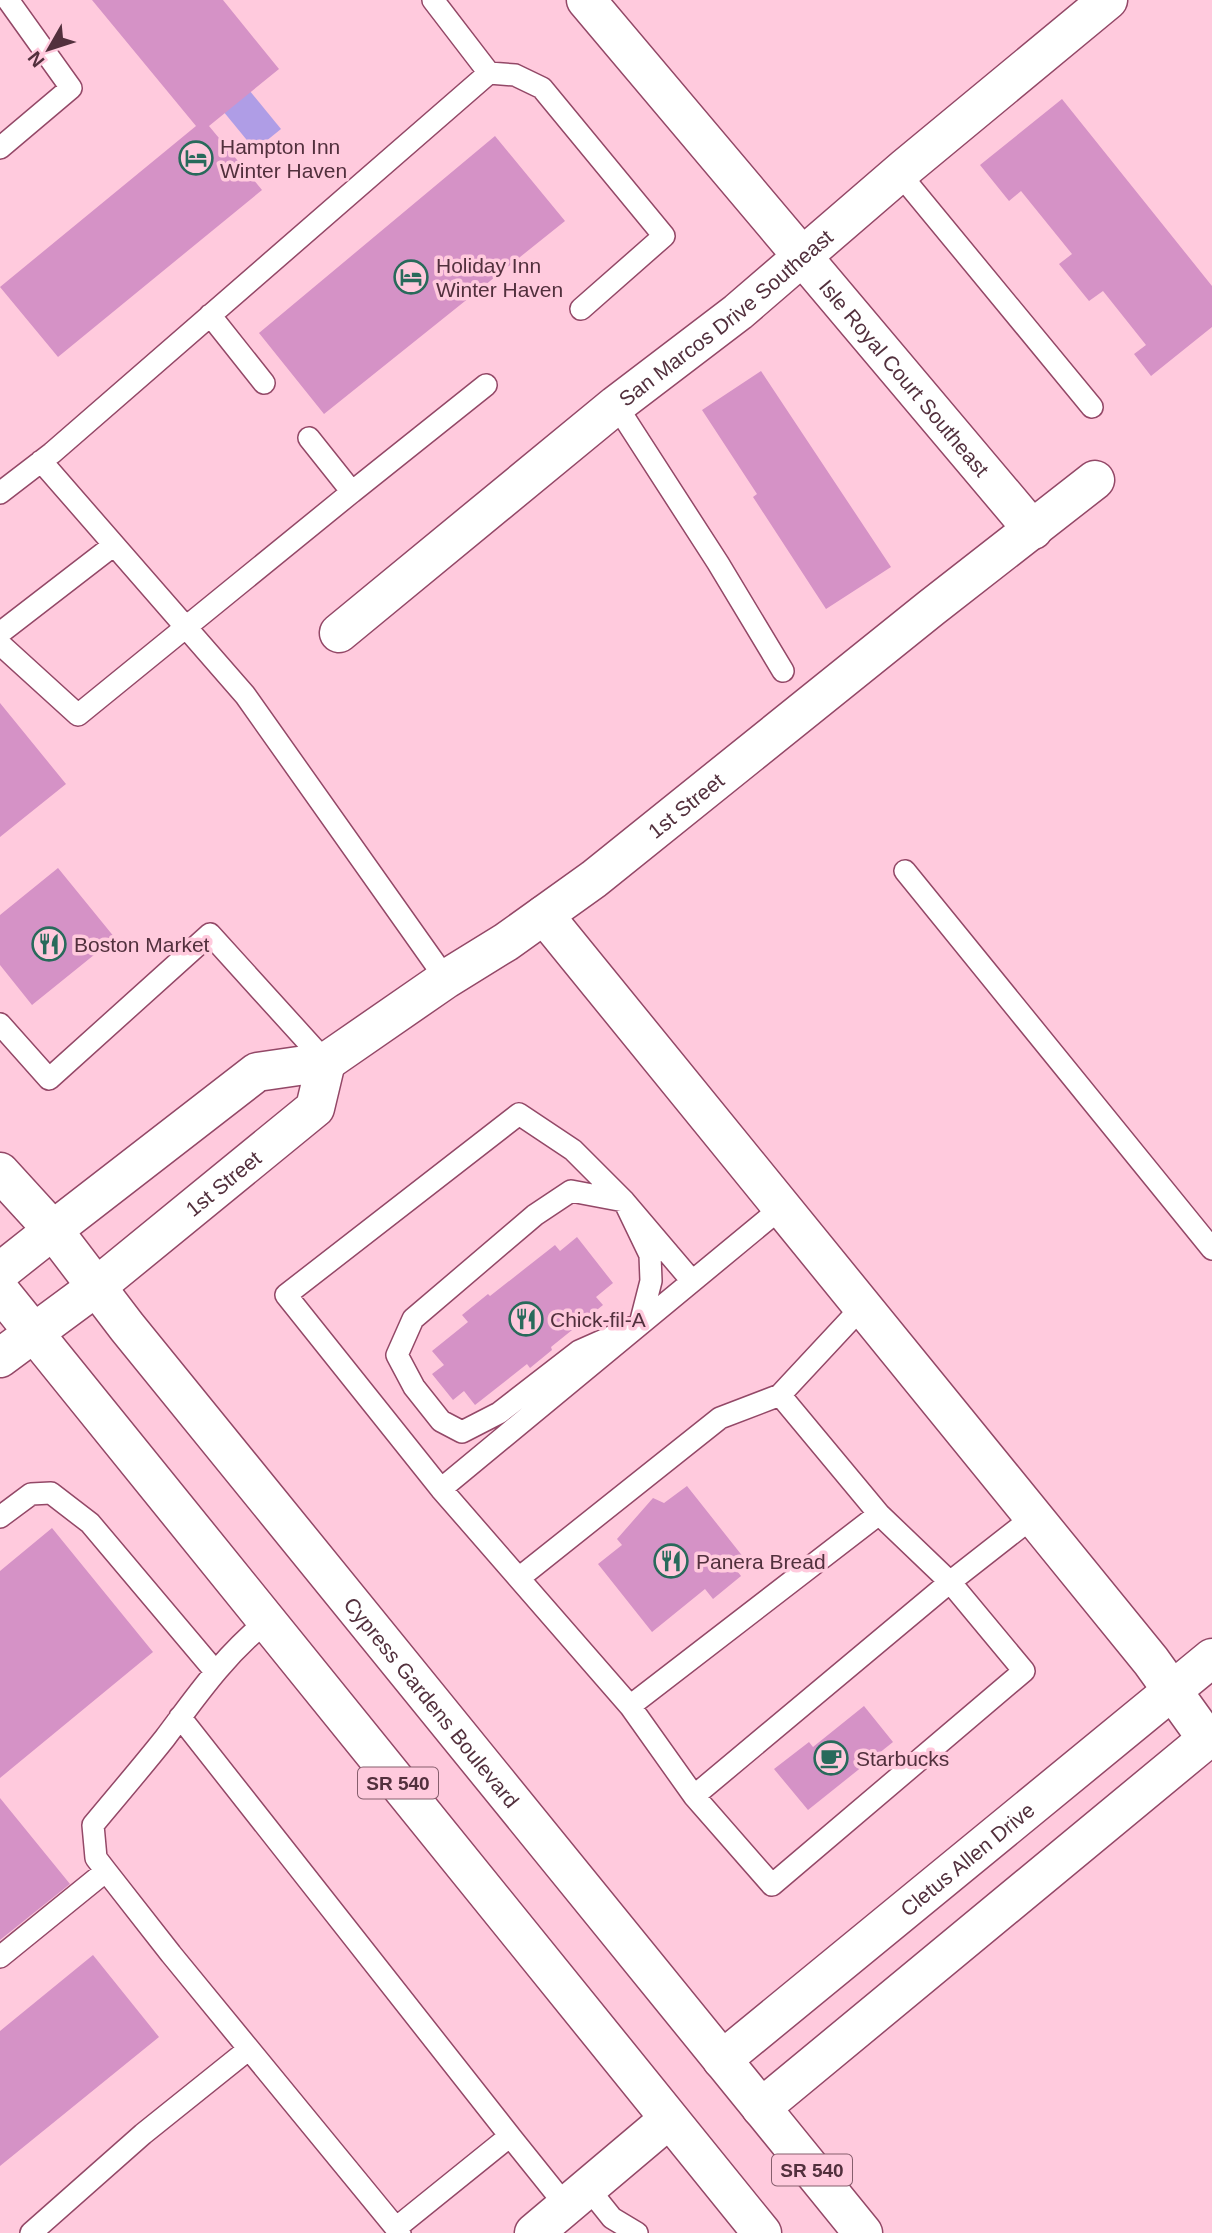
<svg xmlns="http://www.w3.org/2000/svg" width="1212" height="2233" viewBox="0 0 1212 2233" font-family="Arial,sans-serif">
  <style>
    .water { fill: #af9de6 }
    .building { fill: #d592c6 }
    .lines { fill: none; stroke-linecap: round; stroke-linejoin: round }
    .lane-casing { stroke: #934867; stroke-width: 24 }
    .street-casing { stroke: #934867; stroke-width: 41 }
    .secondary-casing { stroke: #934867; stroke-width: 41 }
    .primary-casing { stroke: #934867; stroke-width: 41 }
    .lane { stroke: #fff; stroke-width: 21 }
    .street { stroke: #fff; stroke-width: 38 }
    .secondary { stroke: #fff; stroke-width: 38 }
    .primary { stroke: #fff; stroke-width: 38 }
    .labels { text-anchor: middle; dominant-baseline: central; stroke-width: 7; stroke-linejoin: round; paint-order: stroke }
    .shield { fill: #ffcadd; stroke: #865e6d; stroke-width: 2 }
    .shield-label { font-size: 19px; font-weight: bold; fill: #52303d }
    .poi-label { font-size: 21px; fill: #52303d; stroke: #ffcadd; text-anchor: start }
    .street-label { font-size: 21px; fill: #52303d; stroke: #ffcadd }
  </style>
  <rect width="100%" height="100%" fill="#ffcadd"/>
  <path class="water" d="M 249,90 L 281,129 L 255,150 L 223,111 Z"/>
  <path class="building" d="M 92,0 L 223,0 L 279,69 L 209,126 L 262,190 L 58,357 L 0,287 L 196,126 Z
    M 1062,99 L 1212,286 L 1212,327 L 1151,376 L 1134,354 L 1146,345 L 1103,291 L 1089,301 L 1059,264 L 1072,254 L 1021,191 L 1009,201 L 980,165 Z
    M 495,136 L 565,221 L 324,414 L 259,333 Z
    M 761,371 L 891,567 L 826,609 L 753,497 L 757,494 L 702,410 Z
    M 0,703 L 66,784 L 0,837 Z
    M 58,868 L 115,938 L 32,1005 L 0,965 L 0,915 Z
    M 577,1237 L 613,1283 L 596,1297 L 603,1305 L 551,1347 L 552,1350 L 530,1368 L 527,1364 L 475,1405 L 464,1391 L 453,1400 L 432,1374 L 444,1365 L 432,1351 L 468,1322 L 462,1315 L 488,1294 L 490,1296 L 555,1245 L 560,1251 Z
    M 687,1486 L 744,1558 L 734,1567 L 741,1576 L 713,1599 L 705,1589 L 652,1632 L 598,1564 L 622,1545 L 617,1539 L 653,1498 L 664,1503 Z
    M 52,1528 L 153,1652 L 0,1778 L 0,1571 Z
    M 864,1706 L 893,1742 L 808,1810 L 774,1769 L 809,1742 L 813,1747 Z
    M 0,1798 L 70,1884 L 0,1940 Z
    M 93,1955 L 159,2037 L 0,2166 L 0,2031 Z"/>
  <g class="lines">
    <defs>
      <path id="lane" d="M 433,0 L 489,73
        M 0,148 L 71,88 L 8,0
        M 899,173 L 1092,407
        M 210,315 L 264,383
        M 616,405 L 718,563 L 783,671
        M 41,461 L 245,695 L 446,979
        M 352,492 L 486,385
        M 0,493 L 52,453 L 489,73 L 515,75 L 542,88 L 664,236 L 581,309
        M 0,633 L 114,545
        M 0,644 L 78,715 L 352,492 L 309,438
        M 905,871 L 1212,1249
        M 0,1024 L 49,1079 L 210,934 L 326,1062
        M 571,1191 L 624,1201 L 650,1255 L 651,1281 L 640,1324 L 579,1351 L 499,1413 L 462,1432 L 441,1421 L 414,1387 L 397,1355 L 413,1319 L 535,1215 Z
        M 692,1281 L 624,1201 L 573,1150 L 519,1114 L 286,1295 L 441,1489 L 781,1208
        M 441,1489 L 630,1706 L 879,1514 L 780,1395
        M 879,1514 L 950,1582 L 1033,1517
        M 0,1517 L 31,1494 L 51,1493 L 90,1523 L 214,1670
        M 519,1578 L 720,1418 L 780,1395 L 862,1307
        M 267,1621 C 224,1656 198,1694 165,1738 C 142,1767 117,1796 93,1825 L 96,1858 L 106,1871 L 171,1954 L 400,2233
        M 630,1706 L 694,1796 L 772,1885 L 1024,1671 L 950,1582 L 694,1796
        M 180,1717 L 510,2136 L 396,2228
        M 0,1957 L 106,1871
        M 510,2136 L 567,2207
        M 588,2188 L 612,2218 L 637,2233
        M 31,2233 L 143,2134 L 249,2049"/>
      <g id="street">
        <path id="s1" d="M 586,0 L 1033,530"/>
        <path id="s2" d="M 339,633 L 616,405 L 738,312 L 905,168 L 1108,0"/>
        <path d="M 544,915 L 1151,1661 L 1207,1739"/>
        <path id="s3" d="M 53,1230 L 257,1072 L 326,1062 L 446,979 L 506,942 L 594,879 L 931,608 L 1095,480"/>
        <path id="s4" d="M 96,1287 L 315,1108 L 326,1062"/>
        <path id="s5" d="M 722,2060 L 1212,1658"/>
        <path d="M 761,2108 L 1212,1735"/>
        <path d="M 534,2233 L 669,2119"/>
      </g>
      <path id="secondary" d="M 0,1272 L 53,1230
        M 0,1358 L 96,1287"/>
      <g id="primary">
        <path id="s6" d="M 0,1172 L 53,1230 L 127,1327 L 863,2233"/>
        <path d="M 0,1291 L 762,2233"/>
      </g>
    </defs>
    <use href="#lane" class="lane-casing"/>
    <use href="#street" class="street-casing"/>
    <use href="#secondary" class="secondary-casing"/>
    <use href="#primary" class="primary-casing"/>
    <use href="#lane" class="lane"/>
    <use href="#street" class="street"/>
    <use href="#secondary" class="secondary"/>
    <use href="#primary" class="primary"/>
  </g>
  <defs>
    <symbol id="hotel-ring" viewBox="-11 -11 22 22"><circle r="9.5" fill="#ffcadd" stroke="#286a5b" stroke-width="1.5"/><path d="M-6-4.5h1.5V1H6V5H4.5V3h-9V5H-6ZM-4 0a1.8 1.8 0 1 1 3.6 0ZM.5 0V-2.5h3Q6-2.5 6 0Z" fill="#286a5b"/></symbol>
    <symbol id="restaurant-ring" viewBox="-11 -11 22 22"><circle r="9.5" fill="#ffcadd" stroke="#286a5b" stroke-width="1.5"/><path d="M-5-6h1v4h1v-4h1v4h1v-4h1v5L-1.5 .5V6h-2V.5L-5-1ZM5-6V6H3V1.5H1.5Q1.5-4 5-6Z" fill="#286a5b"/></symbol>
    <symbol id="cafe-ring" viewBox="-11 -11 22 22"><circle r="9.5" fill="#ffcadd" stroke="#286a5b" stroke-width="1.5"/><path d="M-5.5-4.5H6V0H3Q3 3.5 0 3.5H-2.5Q-5.5 3.5-5.5 0ZM3-3.2v2h1.7v-2ZM-6 4.5H4V6H-6Z" fill="#286a5b"/></symbol>
  </defs>
  <g fill-rule="evenodd">
    <use href="#hotel-ring" x="177" y="139" width="38" height="38"/>
    <use href="#hotel-ring" x="392" y="258" width="38" height="38"/>
    <use href="#restaurant-ring" x="30" y="925" width="38" height="38"/>
    <use href="#restaurant-ring" x="507" y="1300" width="38" height="38"/>
    <use href="#restaurant-ring" x="652" y="1542" width="38" height="38"/>
    <use href="#cafe-ring" x="812" y="1739" width="38" height="38"/>
  </g>
  <g class="labels">
    <g class="shield">
      <rect x="358" y="1767.5" width="80" height="31" rx="5"/>
      <rect x="772" y="2154.5" width="80" height="31" rx="5"/>
    </g>
    <g class="shield-label">
      <text x="398" y="1783">SR 540</text>
      <text x="812" y="2170">SR 540</text>
    </g>
    <g class="poi-label">
      <text x="220" y="146">Hampton Inn<tspan x="220" dy="24">Winter Haven</tspan></text>
      <text x="436" y="265">Holiday Inn<tspan x="436" dy="24">Winter Haven</tspan></text>
      <text x="74" y="944">Boston Market</text>
      <text x="550" y="1319">Chick-fil-A</text>
      <text x="696" y="1561">Panera Bread</text>
      <text x="856" y="1758">Starbucks</text>
    </g>
    <g class="street-label">
      <text stroke="none"><textPath href="#s2" startOffset="499">San Marcos Drive Southeast</textPath></text>
      <text stroke="none"><textPath href="#s1" startOffset="494">Isle Royal Court Southeast</textPath></text>
      <text stroke="none"><textPath href="#s3" startOffset="770">1st Street</textPath></text>
      <text stroke="none"><textPath href="#s4" startOffset="164">1st Street</textPath></text>
      <text stroke="none"><textPath href="#s6" startOffset="684">Cypress Gardens Boulevard</textPath></text>
      <text stroke="none"><textPath href="#s5" startOffset="317">Cletus Allen Drive</textPath></text>
    </g>
  </g>
  <g transform="translate(49 49) rotate(231)" stroke="#ffcadd" stroke-width="5" paint-order="stroke">
  <path d="M0-5L12 26L0 18L-12 26Z" fill="#52303d"/>
  <text y="-10" font-size="19" font-weight="bold" text-anchor="middle" fill="#52303d">N</text>
  </g>
</svg>
